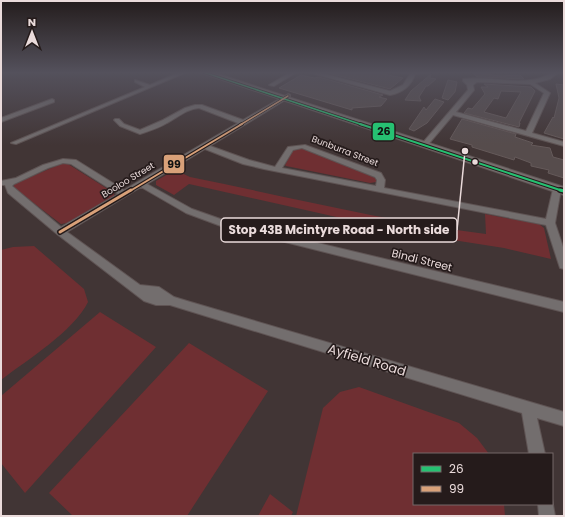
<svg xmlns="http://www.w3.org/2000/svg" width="565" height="517" viewBox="0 0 565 517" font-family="Poppins,sans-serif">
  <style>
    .green { fill: #6f2f32 }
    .building { fill: #564c4c; stroke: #655a5a; fill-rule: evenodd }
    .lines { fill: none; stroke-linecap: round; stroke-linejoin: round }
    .street-casing { stroke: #5f5454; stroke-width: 2 }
    .primary-casing { stroke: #5f5454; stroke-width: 2 }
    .street { fill: #736e6e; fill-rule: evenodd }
    .primary { fill: #766e6e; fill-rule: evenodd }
    .bus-1-far2-casing { stroke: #251b1b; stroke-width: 3 }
    .bus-1-far1-casing { stroke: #251b1b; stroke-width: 4 }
    .bus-1-casing { stroke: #251b1b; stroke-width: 6 }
    .bus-2-far2-casing { stroke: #251b1b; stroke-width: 3 }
    .bus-2-far1-casing { stroke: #251b1b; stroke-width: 4 }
    .bus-2-casing { stroke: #251b1b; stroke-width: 6 }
    .bus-1-far2 { stroke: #26c172; stroke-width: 1.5 }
    .bus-1-far1 { stroke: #26c172; stroke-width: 2 }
    .bus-1 { stroke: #26c172; stroke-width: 3 }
    .bus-2-far2 { stroke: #d9a179; stroke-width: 1.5 }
    .bus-2-far1 { stroke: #d9a179; stroke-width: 2 }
    .bus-2 { stroke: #d9a179; stroke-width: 3 }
    .bus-dot { fill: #eadbdb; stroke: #251b1b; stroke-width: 1.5 }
    .labels { text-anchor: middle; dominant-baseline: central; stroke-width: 3.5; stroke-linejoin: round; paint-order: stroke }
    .far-street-label { font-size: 9px; fill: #eadbdb; stroke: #251b1b }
    .street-label { font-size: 11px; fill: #eadbdb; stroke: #251b1b }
    .near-street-label { font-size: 13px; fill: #eadbdb; stroke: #251b1b }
    .leader { fill: none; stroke: #eadbdb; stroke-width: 1.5 }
    .callout-dot { fill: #eadbdb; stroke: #251b1b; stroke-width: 1.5 }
    .callout { fill: #251b1b; stroke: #eadbdb; stroke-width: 1.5 }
    .callout-label { font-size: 12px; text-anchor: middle; font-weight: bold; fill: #eadbdb }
    .line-badge { stroke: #251b1b; stroke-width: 1.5 }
    .pale-badge-label { font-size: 11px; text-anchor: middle; font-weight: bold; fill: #111 }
  </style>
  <rect width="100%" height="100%" fill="#413535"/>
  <path class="green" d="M 294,148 L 301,148 L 374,176 L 377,179 L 376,182 L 370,183 L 286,166 L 285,165 Z
    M 63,163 L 68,164 L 114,193 L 114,196 L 72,222 L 61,224 L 14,188 L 14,184 Z
    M 175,170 L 190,177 C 289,197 386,221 486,234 L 485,214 L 539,224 L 544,228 L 551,259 L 504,248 L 408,233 L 189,184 L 174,195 L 156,185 L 156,181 Z
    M 34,246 L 84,289 L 88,302 C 74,331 27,360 1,380 L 1,250 L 13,247 Z
    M 100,312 L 156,347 L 25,493 L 1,463 L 1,396 Z
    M 189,343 L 268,391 L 187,516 L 73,516 L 49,493 Z
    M 359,387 L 459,423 L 477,438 L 489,454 L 414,454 L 414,504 L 504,504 L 505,516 L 296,516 L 323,408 L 340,392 Z
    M 270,494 L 293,512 L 291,516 L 258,516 Z"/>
  <path class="building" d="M 330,72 L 373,72 L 403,78 L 390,89 L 328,73 Z
    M 472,72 L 500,76 L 520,75 L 524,79 L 477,77 Z
    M 431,74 L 430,78 L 436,79 L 428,86 L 426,86 L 419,97 L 421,101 L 405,100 L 411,91 Z
    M 301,75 L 314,78 L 319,77 L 383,95 L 379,97 L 387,99 L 381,106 L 352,108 L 352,110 L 279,88 Z
    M 448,80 L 457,82 L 455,92 L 448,100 L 442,98 Z
    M 484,84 L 531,87 L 535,91 L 519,123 L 520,123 L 519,127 L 464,113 L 468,108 L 472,109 L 485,94 L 481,87 L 488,87 ZM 501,91 L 521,92 L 506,118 L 484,112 L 494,98 L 498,99 Z
    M 556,84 L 564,85 L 564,139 L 544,133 L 553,117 L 554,118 L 559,98 Z
    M 435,99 L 444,102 L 427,123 L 414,131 L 409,129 L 424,107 L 426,110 Z
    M 462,119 L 516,134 L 515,137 L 533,143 L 531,145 L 550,148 L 553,157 L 564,160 L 564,178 L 548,173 L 549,170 L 531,166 L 531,163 L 515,157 L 514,160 L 472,147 L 472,145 L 450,139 Z"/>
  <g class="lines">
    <defs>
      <path id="street" d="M 180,72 L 187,72 L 16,144 L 11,143 L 145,87 L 135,82 L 135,80 L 150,85 Z
        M 291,72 L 297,72 L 274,86 L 269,85 Z
        M 308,72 L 317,72 L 390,91 L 403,85 L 410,74 L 399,72 L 431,72 L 415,74 C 412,85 402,93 390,95 Z
        M 553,72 L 559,72 L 550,79 L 535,83 L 550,93 L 532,133 L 564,142 L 564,146 L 453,115 L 426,147 L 420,146 L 468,90 L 467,85 L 463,81 L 463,79 C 492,75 527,89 553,72 ZM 477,82 L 530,84 L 544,93 L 526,131 L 456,112 L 474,90 L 473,85 Z
        M 288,94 L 290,95 L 290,97 L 210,146 L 249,160 L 275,167 L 288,147 L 305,145 L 381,173 L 385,180 L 384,188 L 546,219 L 553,189 L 554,187 L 560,187 L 561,189 L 555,223 L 564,250 L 564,269 L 560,268 L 559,265 L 546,225 L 264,169 L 243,164 L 205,149 L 147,184 L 192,209 L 226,221 L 564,302 L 564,312 L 221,226 L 186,213 L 141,187 L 67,232 L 140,285 L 159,287 L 174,297 L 187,301 L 564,412 L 564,426 L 537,418 L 545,454 L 529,454 L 522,413 L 170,305 L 156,305 L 144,301 L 57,234 L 8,193 L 5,185 L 1,185 L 1,181 L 16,178 L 43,165 L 63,159 L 76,160 L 124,190 L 238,123 L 199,108 C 187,109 178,117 167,123 C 159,128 149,131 140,134 L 120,126 L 114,120 L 115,119 L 119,119 L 124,124 L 140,130 L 163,120 L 185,108 L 195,105 L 202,105 L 243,120 ZM 302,148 L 375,177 L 377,180 L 376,186 L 282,168 L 293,150 ZM 63,163 L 71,164 L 118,194 L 61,227 L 12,186 L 14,184 L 48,168 Z
        M 52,99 L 54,100 L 54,102 L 1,122 L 1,118 Z
        M 552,499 L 555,516 L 539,516 L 538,504 L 552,504 Z"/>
      <path id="primary" d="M 199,72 L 212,72 L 564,187 L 564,195 Z"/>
    </defs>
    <use href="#street" class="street-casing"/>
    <use href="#primary" class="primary-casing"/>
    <use href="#street" class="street"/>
    <use href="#primary" class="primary"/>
    <defs>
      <path id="bus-1-far2" d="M 203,72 L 363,125"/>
      <path id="bus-1-far1" d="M 360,124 L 563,191"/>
      <path id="bus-1" d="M 560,190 L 564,191"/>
      <path id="bus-2-far2" d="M 240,125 L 288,96"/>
      <path id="bus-2-far1" d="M 130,191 L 242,124"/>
      <path id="bus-2" d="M 60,232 L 131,190"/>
    </defs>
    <use href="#bus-1-far2" class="bus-1-far2-casing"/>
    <use href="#bus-1-far1" class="bus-1-far1-casing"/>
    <use href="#bus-1" class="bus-1-casing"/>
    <use href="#bus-2-far2" class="bus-2-far2-casing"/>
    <use href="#bus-2-far1" class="bus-2-far1-casing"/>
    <use href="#bus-2" class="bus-2-casing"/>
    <use href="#bus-1-far2" class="bus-1-far2"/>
    <use href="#bus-1-far1" class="bus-1-far1"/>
    <use href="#bus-1" class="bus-1"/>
    <use href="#bus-2-far2" class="bus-2-far2"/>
    <use href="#bus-2-far1" class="bus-2-far1"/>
    <use href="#bus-2" class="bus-2"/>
  </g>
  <linearGradient id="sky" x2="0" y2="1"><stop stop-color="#241d1d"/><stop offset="0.5" stop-color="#54515c"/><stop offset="1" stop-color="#54515c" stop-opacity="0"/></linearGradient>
  <rect width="565" height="145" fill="url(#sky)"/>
  <circle class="bus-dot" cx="475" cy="162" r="3.5"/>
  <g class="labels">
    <g class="far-street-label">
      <text transform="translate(345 151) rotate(21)">Bunburra Street</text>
      <text transform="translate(128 180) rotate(-31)">Booloo Street</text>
    </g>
    <g class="street-label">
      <text transform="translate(422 260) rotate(14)">Bindi Street</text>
    </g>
    <g class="near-street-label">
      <text transform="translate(367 360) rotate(17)">Ayfield Road</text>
    </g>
  </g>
  <path class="leader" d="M465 151L457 230"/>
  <circle class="callout-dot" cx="465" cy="151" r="4"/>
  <rect class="callout" x="221" y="218" width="236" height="24" rx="4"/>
  <g class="callout-label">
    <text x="339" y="234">Stop 43B Mcintyre Road - North side</text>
  </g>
  <g class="line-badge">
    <rect x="372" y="122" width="23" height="19" rx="4" fill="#26c172"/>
    <rect x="163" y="154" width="22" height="20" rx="4" fill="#d9a179"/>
  </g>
  <g class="pale-badge-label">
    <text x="384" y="135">26</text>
    <text x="174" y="168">99</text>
  </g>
  <rect width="565" height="517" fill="none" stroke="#eadbdb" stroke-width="4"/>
  <rect x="413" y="453" width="140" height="52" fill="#251b1b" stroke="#746868"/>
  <rect x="421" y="466" width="20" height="6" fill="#26c172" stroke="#746868"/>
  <text x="449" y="473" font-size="12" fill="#eadbdb">26</text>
  <rect x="421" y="486" width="20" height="6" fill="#d9a179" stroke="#746868"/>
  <text x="449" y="493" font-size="12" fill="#eadbdb">99</text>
  <g transform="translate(32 32)" stroke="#251b1b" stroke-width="3" paint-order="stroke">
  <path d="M0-3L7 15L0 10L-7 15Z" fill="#eadbdb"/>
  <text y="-6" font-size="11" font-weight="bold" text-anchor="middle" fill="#eadbdb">N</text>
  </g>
</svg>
